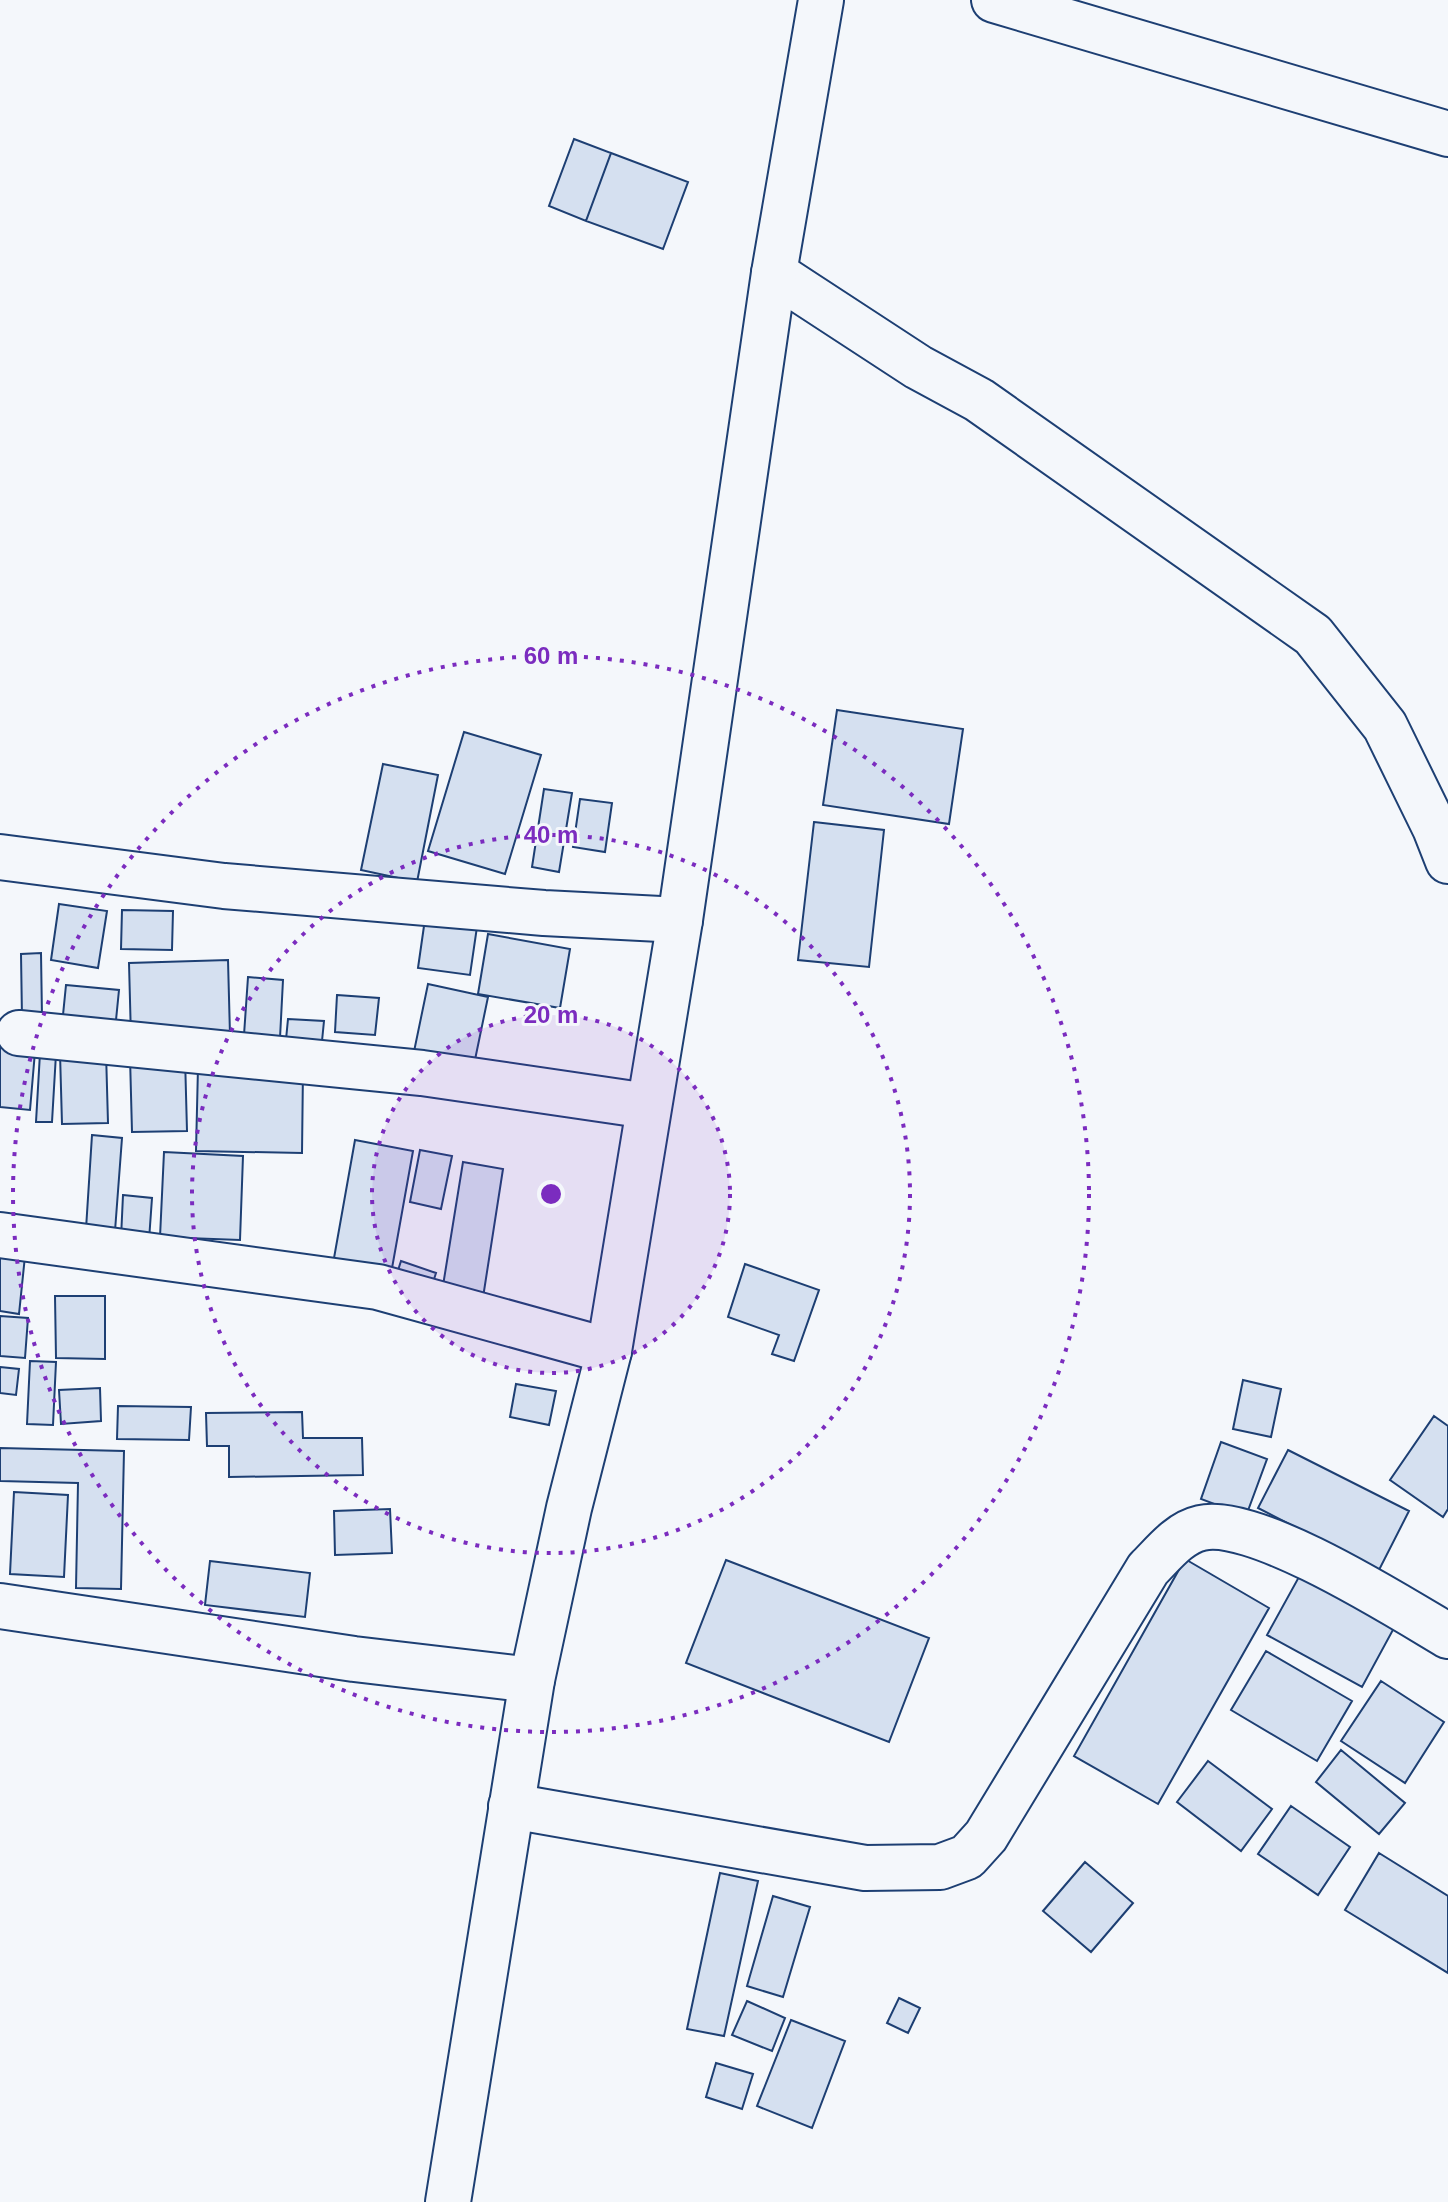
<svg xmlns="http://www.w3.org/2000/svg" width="1448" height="2202" viewBox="0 0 1448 2202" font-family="Helvetica,sans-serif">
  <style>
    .building { fill: #d5e0f0; stroke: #1d3f73; stroke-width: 2 }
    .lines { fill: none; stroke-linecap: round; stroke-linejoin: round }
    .minor-casing { stroke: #1d3f73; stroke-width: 48 }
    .secondary-casing { stroke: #1d3f73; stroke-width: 48 }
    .minor { stroke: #f4f7fb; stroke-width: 44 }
    .secondary { stroke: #f4f7fb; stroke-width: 44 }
    .ring { fill: none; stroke: #7b2cbf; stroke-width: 4; stroke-dasharray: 4 8 }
    .centre { fill: #7b2cbf; stroke: #f4f7fb; stroke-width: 4 }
    .ring-label { font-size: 24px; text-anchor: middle; font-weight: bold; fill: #7b2cbf; stroke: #f4f7fb; stroke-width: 6; stroke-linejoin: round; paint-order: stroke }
  </style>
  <rect width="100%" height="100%" fill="#f4f7fb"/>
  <path class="building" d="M 574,139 L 611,153 L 586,221 L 549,206 Z
    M 611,153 L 688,182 L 663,249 L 586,221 Z
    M 837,710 L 963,729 L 949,824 L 823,805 Z
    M 464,732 L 541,755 L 505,874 L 428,851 Z
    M 383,764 L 438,775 L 417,882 L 361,870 Z
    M 544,789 L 572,793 L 559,872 L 532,867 Z
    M 580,799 L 612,803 L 605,852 L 573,847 Z
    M 814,822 L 884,830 L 869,967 L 798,960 Z
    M 59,904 L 107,911 L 98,968 L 51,960 Z
    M 122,910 L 173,911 L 172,950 L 121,949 Z
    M 426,912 L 478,920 L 470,975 L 418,968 Z
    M 488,934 L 570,949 L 560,1008 L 478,994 Z
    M 41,953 L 42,1017 L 22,1018 L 21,954 Z
    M 228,960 L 230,1035 L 131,1038 L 129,963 Z
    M 248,977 L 283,980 L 280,1038 L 244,1035 Z
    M 428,984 L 488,997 L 471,1079 L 411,1066 Z
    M 66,985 L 119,990 L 115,1030 L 62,1025 Z
    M 337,995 L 379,998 L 375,1035 L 335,1032 Z
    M 288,1019 L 324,1021 L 321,1051 L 285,1050 Z
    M 0,1036 L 36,1040 L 30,1110 L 0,1107 Z
    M 106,1052 L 108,1123 L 62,1124 L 60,1053 Z
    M 40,1053 L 56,1054 L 52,1122 L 36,1122 Z
    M 130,1057 L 185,1057 L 187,1131 L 132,1132 Z
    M 198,1067 L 303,1069 L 302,1153 L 196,1151 Z
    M 92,1135 L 122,1138 L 115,1231 L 86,1229 Z
    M 355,1140 L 413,1151 L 389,1285 L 331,1275 Z
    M 420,1150 L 452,1156 L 441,1209 L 410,1202 Z
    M 164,1152 L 243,1156 L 240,1240 L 160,1237 Z
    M 463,1162 L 503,1169 L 482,1304 L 441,1298 Z
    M 123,1195 L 152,1198 L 149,1240 L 121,1238 Z
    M 0,1254 L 25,1256 L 19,1314 L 0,1311 Z
    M 401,1261 L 436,1273 L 427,1301 L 392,1289 Z
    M 745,1264 L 819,1290 L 794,1361 L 772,1354 L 779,1335 L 728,1317 Z
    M 55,1296 L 105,1296 L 105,1359 L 56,1358 Z
    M 0,1316 L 28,1318 L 25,1358 L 0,1356 Z
    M 30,1361 L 56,1362 L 53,1425 L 27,1424 Z
    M 0,1367 L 19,1369 L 16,1395 L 0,1393 Z
    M 1243,1380 L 1281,1389 L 1271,1437 L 1233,1429 Z
    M 516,1384 L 556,1391 L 549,1425 L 510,1417 Z
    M 100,1388 L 101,1421 L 61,1424 L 59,1390 Z
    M 118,1406 L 191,1407 L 189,1440 L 117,1439 Z
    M 302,1412 L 303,1438 L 362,1438 L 363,1475 L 229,1477 L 229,1446 L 207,1446 L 206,1413 Z
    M 1434,1416 L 1448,1426 L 1448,1509 L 1443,1517 L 1390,1480 Z
    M 1221,1442 L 1267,1459 L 1246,1516 L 1201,1499 Z
    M 0,1448 L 124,1451 L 121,1589 L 76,1588 L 78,1483 L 0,1481 Z
    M 1288,1450 L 1409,1511 L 1379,1570 L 1258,1508 Z
    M 14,1492 L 68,1495 L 64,1577 L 10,1574 Z
    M 390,1509 L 392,1553 L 335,1555 L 334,1511 Z
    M 1185,1559 L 1269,1608 L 1158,1804 L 1074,1756 Z
    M 726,1560 L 929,1638 L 889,1742 L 686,1663 Z
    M 210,1561 L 310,1573 L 305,1617 L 205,1605 Z
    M 1300,1575 L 1394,1628 L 1362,1687 L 1267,1635 Z
    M 1266,1651 L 1352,1701 L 1317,1761 L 1231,1710 Z
    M 1381,1681 L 1444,1722 L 1405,1783 L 1341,1741 Z
    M 1341,1750 L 1405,1803 L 1379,1834 L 1316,1782 Z
    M 1208,1761 L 1272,1809 L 1241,1851 L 1177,1802 Z
    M 1291,1806 L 1350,1847 L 1318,1895 L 1258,1854 Z
    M 1379,1853 L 1448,1896 L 1448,1973 L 1345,1910 Z
    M 1085,1862 L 1133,1903 L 1091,1952 L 1043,1911 Z
    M 720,1873 L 758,1881 L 724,2036 L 687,2029 Z
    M 773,1896 L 810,1907 L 783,1997 L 747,1986 Z
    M 899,1998 L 920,2008 L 908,2033 L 887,2023 Z
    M 747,2001 L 785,2018 L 772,2051 L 732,2035 Z
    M 791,2020 L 845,2041 L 812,2128 L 757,2106 Z
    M 716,2063 L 753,2074 L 742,2109 L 706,2097 Z"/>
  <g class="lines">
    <defs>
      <path id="minor" d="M 994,0 L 1448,134
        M 774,273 L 918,367 L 979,400 L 1313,635 L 1385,726 L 1435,828 L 1448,861
        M 0,857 L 224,886 L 544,913 L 680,920
        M 19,1033 L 422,1073 L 648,1106
        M 0,1235 L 378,1287 L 609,1351
        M 0,1606 L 354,1659 L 532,1680
        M 511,1806 L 865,1868 L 940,1867 L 967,1857 L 986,1836 L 1148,1569 C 1164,1553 1179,1533 1201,1528 C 1254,1515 1399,1607 1448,1636"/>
      <path id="secondary" d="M 448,2202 L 532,1680 L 569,1508 L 609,1351 L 680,920 L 774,273 L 821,0"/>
    </defs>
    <use href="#minor" class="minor-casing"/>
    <use href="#secondary" class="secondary-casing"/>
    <use href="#minor" class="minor"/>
    <use href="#secondary" class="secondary"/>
  </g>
  <circle cx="551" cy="1194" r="179" fill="#7b2cbf" fill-opacity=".12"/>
  <g class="ring">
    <circle cx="551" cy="1194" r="179"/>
    <circle cx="551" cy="1194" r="359"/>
    <circle cx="551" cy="1194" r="538"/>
  </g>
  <circle cx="551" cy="1194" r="12" class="centre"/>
  <g class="ring-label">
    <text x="551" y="664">60 m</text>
    <text x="551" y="843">40 m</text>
    <text x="551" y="1023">20 m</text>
  </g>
</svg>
